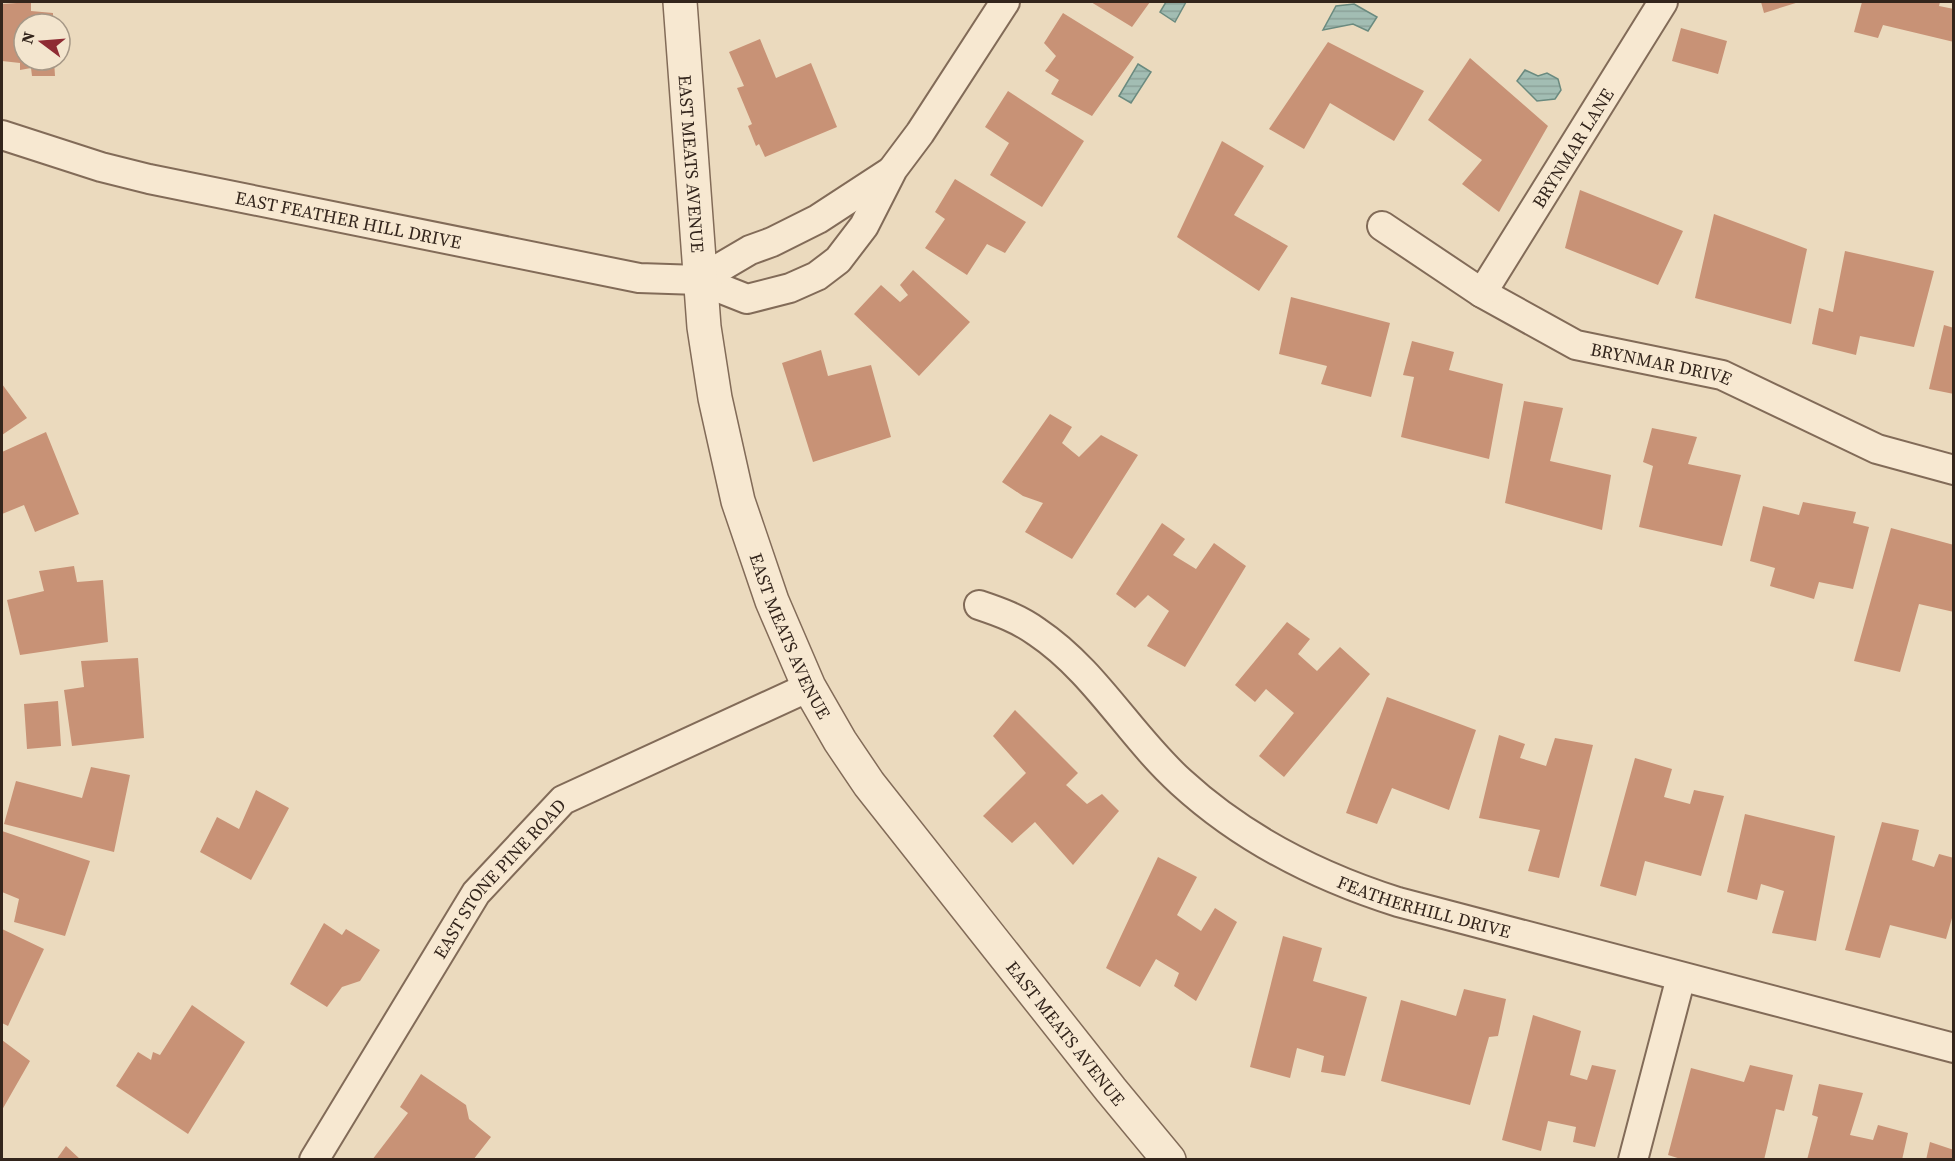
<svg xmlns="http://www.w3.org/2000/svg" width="1955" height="1161" viewBox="0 0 1955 1161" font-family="'Source Serif 4',serif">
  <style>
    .water { fill: url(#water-rules); stroke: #6a8a7f; stroke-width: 1.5 }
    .building { fill: #c89276 }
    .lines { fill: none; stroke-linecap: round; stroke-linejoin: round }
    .minor-casing { stroke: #826b58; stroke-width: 32 }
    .tertiary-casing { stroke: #826b58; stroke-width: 36 }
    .minor { stroke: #f7e8d1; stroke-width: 28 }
    .tertiary { stroke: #f7e8d1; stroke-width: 33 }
    .labels { text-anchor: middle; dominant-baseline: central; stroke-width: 5; stroke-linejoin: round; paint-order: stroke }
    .street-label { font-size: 18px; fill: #33251c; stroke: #f3e5ce }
  </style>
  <defs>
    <pattern id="water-rules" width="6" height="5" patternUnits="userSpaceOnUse" patternTransform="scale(1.5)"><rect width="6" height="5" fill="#a2bdb3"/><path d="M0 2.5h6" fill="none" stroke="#8ca299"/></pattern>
  </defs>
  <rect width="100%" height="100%" fill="#ebdabe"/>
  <path class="water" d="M 1166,2 L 1186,2 L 1175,22 L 1160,12 Z
    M 1354,4 L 1377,17 L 1368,31 L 1353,24 L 1323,30 L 1336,6 Z
    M 1138,64 L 1151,72 L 1131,103 L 1119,96 Z
    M 1525,70 L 1538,76 L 1547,73 L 1558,79 L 1561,90 L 1555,99 L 1537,101 L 1517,81 Z"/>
  <path class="building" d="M 31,2 L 31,11 L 53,13 L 53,24 L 24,24 L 24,60 L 54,60 L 55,76 L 32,76 L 31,68 L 20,70 L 20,63 L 2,61 L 2,4 Z
    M 1091,2 L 1150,2 L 1132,27 Z
    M 1761,2 L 1799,2 L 1764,13 Z
    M 1862,2 L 1940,2 L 1939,6 L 1954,9 L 1954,42 L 1883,25 L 1878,38 L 1854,32 Z
    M 1063,13 L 1134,57 L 1092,116 L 1051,94 L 1059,80 L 1045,71 L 1056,56 L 1044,43 Z
    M 1681,28 L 1727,41 L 1718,74 L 1672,61 Z
    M 760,39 L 776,78 L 811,63 L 837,127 L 765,157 L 759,144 L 756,146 L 748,126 L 752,124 L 737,88 L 744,86 L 729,52 Z
    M 1328,42 L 1424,91 L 1394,141 L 1330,103 L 1304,149 L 1269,129 Z
    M 1470,58 L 1548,126 L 1499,212 L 1462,184 L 1482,160 L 1428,120 Z
    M 1008,91 L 1084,141 L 1042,207 L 990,175 L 1009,143 L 985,127 Z
    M 1222,141 L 1264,166 L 1234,215 L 1288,246 L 1259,291 L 1177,237 Z
    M 955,179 L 1026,222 L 1005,253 L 987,244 L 967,275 L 925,248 L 945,219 L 935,212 Z
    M 1580,190 L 1683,231 L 1658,285 L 1565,248 Z
    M 1714,214 L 1807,249 L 1791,324 L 1695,298 Z
    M 1845,251 L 1934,271 L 1914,347 L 1860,336 L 1856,355 L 1812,344 L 1819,308 L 1833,312 Z
    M 913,270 L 970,322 L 919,376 L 854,314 L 881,285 L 900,302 L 908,295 L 900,285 Z
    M 1291,297 L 1390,323 L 1371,397 L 1321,384 L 1327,366 L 1279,354 Z
    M 1944,325 L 1954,328 L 1954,394 L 1929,389 Z
    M 1412,341 L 1454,352 L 1449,370 L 1503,384 L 1489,459 L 1401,437 L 1414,377 L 1403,375 Z
    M 821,350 L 828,376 L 871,365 L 891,437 L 813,462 L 782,363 Z
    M 2,384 L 27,418 L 2,435 Z
    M 1524,401 L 1563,408 L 1550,461 L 1611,475 L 1602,530 L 1505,503 Z
    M 1050,414 L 1072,427 L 1062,443 L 1079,457 L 1101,435 L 1138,455 L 1072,559 L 1025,532 L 1043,503 L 1023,496 L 1002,482 Z
    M 1652,428 L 1697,437 L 1688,464 L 1741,475 L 1722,546 L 1639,527 L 1653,466 L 1643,462 Z
    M 46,432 L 79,514 L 35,532 L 24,505 L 2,514 L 2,452 Z
    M 1803,502 L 1856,512 L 1853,523 L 1869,527 L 1853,589 L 1819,582 L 1814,599 L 1770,586 L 1775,568 L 1750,561 L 1763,506 L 1799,515 Z
    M 1162,523 L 1185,539 L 1173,555 L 1196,569 L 1214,543 L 1246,566 L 1185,667 L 1147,646 L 1169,611 L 1148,595 L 1135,608 L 1116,594 Z
    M 1891,528 L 1954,545 L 1954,612 L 1919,604 L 1900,672 L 1854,661 Z
    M 74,566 L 77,582 L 103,580 L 108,642 L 20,655 L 7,600 L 44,591 L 39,571 Z
    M 1287,622 L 1310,639 L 1298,654 L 1317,671 L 1340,647 L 1370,674 L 1284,777 L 1259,756 L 1294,713 L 1266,689 L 1255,702 L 1235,685 Z
    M 138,658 L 144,738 L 72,746 L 64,690 L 84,687 L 81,661 Z
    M 1387,697 L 1476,730 L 1449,810 L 1392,788 L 1377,824 L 1346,813 Z
    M 58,701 L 61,746 L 27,749 L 24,704 Z
    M 1015,710 L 1078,773 L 1066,785 L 1087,804 L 1102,794 L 1119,811 L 1073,865 L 1035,822 L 1012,843 L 983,816 L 1026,773 L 993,736 Z
    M 1499,735 L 1525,744 L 1520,758 L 1546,766 L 1555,738 L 1593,745 L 1559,878 L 1528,871 L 1540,830 L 1479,818 Z
    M 1635,758 L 1672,769 L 1664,797 L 1690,804 L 1694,790 L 1724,796 L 1701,876 L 1645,861 L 1636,896 L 1600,886 Z
    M 91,767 L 130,775 L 114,852 L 4,824 L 16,781 L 82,798 Z
    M 256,790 L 289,808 L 251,880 L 200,852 L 217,817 L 239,829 Z
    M 1745,814 L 1835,836 L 1816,941 L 1772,933 L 1784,891 L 1761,884 L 1757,900 L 1727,892 Z
    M 1882,822 L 1919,830 L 1912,860 L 1934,867 L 1939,854 L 1954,858 L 1954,911 L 1946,939 L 1890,925 L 1880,958 L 1845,950 Z
    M 2,831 L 90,861 L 65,936 L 14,922 L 19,899 L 2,892 Z
    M 1158,857 L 1197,877 L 1177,915 L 1201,931 L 1215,908 L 1237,922 L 1196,1001 L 1174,986 L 1179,973 L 1156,959 L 1140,987 L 1106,968 Z
    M 324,923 L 342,935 L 346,929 L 380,950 L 360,981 L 342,987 L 327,1007 L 290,984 Z
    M 2,929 L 44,949 L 8,1026 L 2,1023 Z
    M 1283,936 L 1322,948 L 1313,981 L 1367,997 L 1345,1076 L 1321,1072 L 1324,1056 L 1297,1048 L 1290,1078 L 1250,1067 Z
    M 1464,989 L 1506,999 L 1498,1036 L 1489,1037 L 1470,1105 L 1381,1081 L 1401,1000 L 1456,1016 Z
    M 192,1005 L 245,1042 L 188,1134 L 116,1086 L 138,1052 L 151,1060 L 153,1052 L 160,1055 Z
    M 1533,1015 L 1581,1031 L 1570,1075 L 1587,1080 L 1592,1065 L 1616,1070 L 1595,1147 L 1573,1142 L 1576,1127 L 1548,1121 L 1541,1151 L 1502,1140 Z
    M 2,1040 L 30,1061 L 2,1110 Z
    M 1750,1065 L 1793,1075 L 1784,1111 L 1776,1109 L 1764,1160 L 1684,1160 L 1668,1155 L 1691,1068 L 1744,1082 Z
    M 421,1074 L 466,1105 L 469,1119 L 491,1137 L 473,1160 L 372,1160 L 408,1113 L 400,1107 Z
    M 1819,1084 L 1863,1093 L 1850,1135 L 1873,1140 L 1878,1125 L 1908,1133 L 1902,1160 L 1807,1160 L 1818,1117 L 1812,1115 Z
    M 1930,1142 L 1954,1150 L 1954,1160 L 1926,1160 Z
    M 66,1146 L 81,1160 L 56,1160 Z"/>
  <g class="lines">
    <defs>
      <g id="minor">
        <path id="s1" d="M 2,135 L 101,167 L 149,179 L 639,278 L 699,280 L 747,299 L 790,288 L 817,276 L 838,260 L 864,226 L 893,169 L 920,133 L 1005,2"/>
        <path id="s2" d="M 1382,226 L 1482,293 L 1576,345 L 1722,375 L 1877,449 L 1954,470"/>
        <path d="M 699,280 L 750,250 L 772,242 L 818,219 L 890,172"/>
        <path id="s3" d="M 1482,293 L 1663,2"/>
        <path id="s4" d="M 979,605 C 1000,612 1019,619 1037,632 C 1095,671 1130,736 1181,782 C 1243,839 1319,877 1398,902 L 1954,1048"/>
        <path id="s5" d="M 314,1160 L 476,893 L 563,800 L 809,687"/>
        <path d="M 1633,1160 L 1681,977"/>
      </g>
      <g id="tertiary">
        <path id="s6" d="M 680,2 L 704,327 L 715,398 L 738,501 L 772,601 L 809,687 L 840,741 L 869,784 L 1111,1090 L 1169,1160"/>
      </g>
    </defs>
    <use href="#minor" class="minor-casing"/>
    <use href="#tertiary" class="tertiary-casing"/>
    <use href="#minor" class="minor"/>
    <use href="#tertiary" class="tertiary"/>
  </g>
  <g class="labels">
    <g class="street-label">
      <text stroke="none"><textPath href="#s3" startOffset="171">BRYNMAR LANE</textPath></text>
      <text stroke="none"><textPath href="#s6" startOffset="162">EAST MEATS AVENUE</textPath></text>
      <text stroke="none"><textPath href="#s1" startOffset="357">EAST FEATHER HILL DRIVE</textPath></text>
      <text stroke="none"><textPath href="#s2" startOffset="315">BRYNMAR DRIVE</textPath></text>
      <text stroke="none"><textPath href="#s6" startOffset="648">EAST MEATS AVENUE</textPath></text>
      <text stroke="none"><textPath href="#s5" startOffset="338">EAST STONE PINE ROAD</textPath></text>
      <text stroke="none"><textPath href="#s4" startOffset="549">FEATHERHILL DRIVE</textPath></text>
      <text stroke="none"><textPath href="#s6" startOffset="1134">EAST MEATS AVENUE</textPath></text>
    </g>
  </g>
  <rect width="1955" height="1161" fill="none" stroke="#33251c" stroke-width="6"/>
  <g transform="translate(42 42) rotate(286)"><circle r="28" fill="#f3e5ce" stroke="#a69887" stroke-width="1.5"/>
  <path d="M0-4.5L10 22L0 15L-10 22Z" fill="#8e2b33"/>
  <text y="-9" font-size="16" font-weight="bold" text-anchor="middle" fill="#33251c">N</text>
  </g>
</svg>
